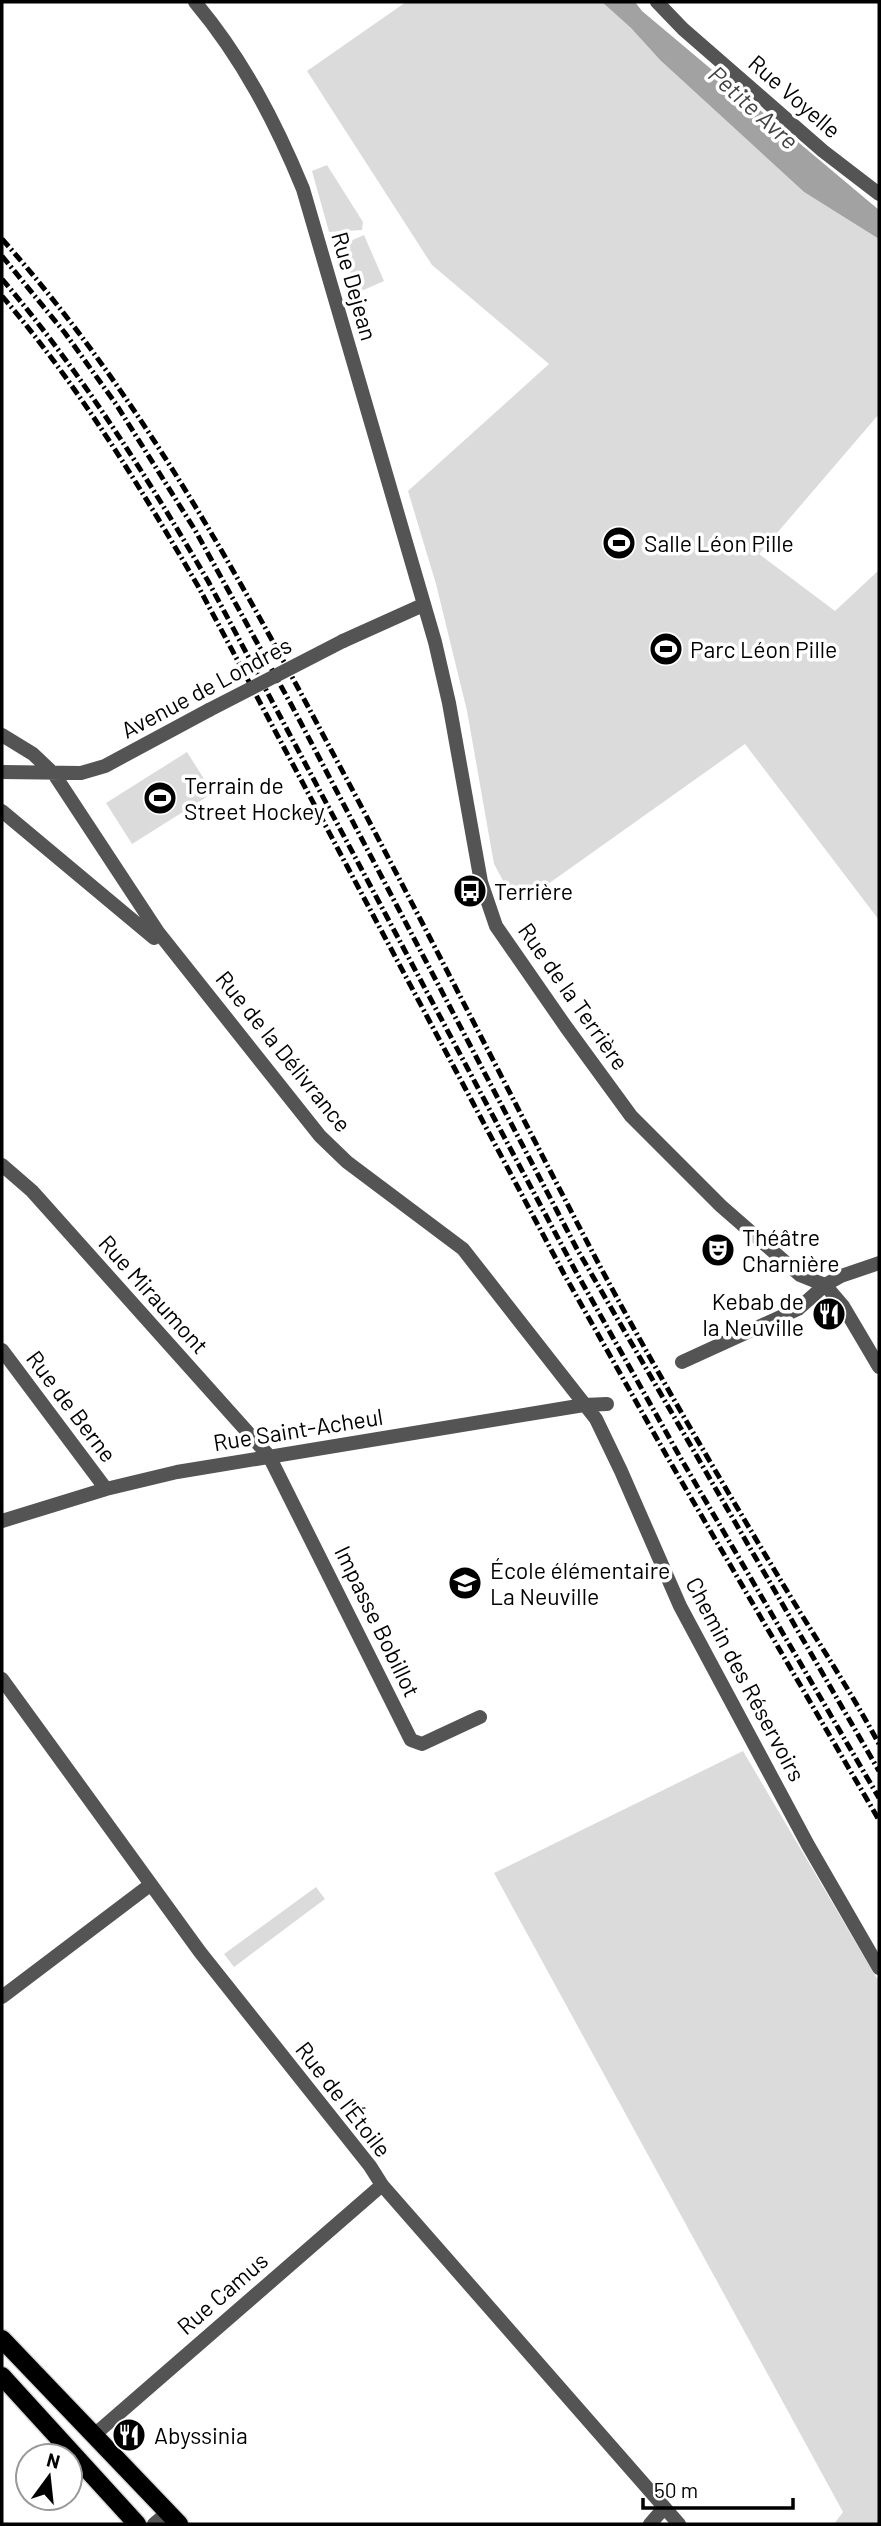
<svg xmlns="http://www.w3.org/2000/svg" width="881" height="2526" viewBox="0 0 881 2526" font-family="Barlow,sans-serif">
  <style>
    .green { fill: #dbdbdb }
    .water { fill: #a2a2a2 }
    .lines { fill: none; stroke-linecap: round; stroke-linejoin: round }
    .primary-casing { stroke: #dbdbdb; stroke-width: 21 }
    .minor { stroke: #545454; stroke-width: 14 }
    .tertiary { stroke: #545454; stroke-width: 14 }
    .primary { stroke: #000; stroke-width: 18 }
    .rail { stroke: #000; stroke-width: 5; stroke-dasharray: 10 3.5 2 3.5; stroke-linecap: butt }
    .minor-bridge { stroke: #545454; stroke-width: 14 }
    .labels { text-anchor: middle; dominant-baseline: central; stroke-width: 7; stroke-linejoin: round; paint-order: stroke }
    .street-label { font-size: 23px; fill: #000; stroke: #fff }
    .poi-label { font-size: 23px; fill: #000; stroke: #fff; text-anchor: start }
    .water-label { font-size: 24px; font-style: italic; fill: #434343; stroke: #fff }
  </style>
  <rect width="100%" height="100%" fill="#fff"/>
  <path class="green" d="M 406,2 L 602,2 L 631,28 L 660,60 L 804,192 L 879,239 L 879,414 L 759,554 L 835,611 L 879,570 L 879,920 L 745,744 L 534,894 L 530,890 L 514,901 L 494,864 L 467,711 L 436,584 L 408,491 L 549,364 L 432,265 L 307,71 Z
    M 327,165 L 363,222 L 362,230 L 329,232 L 312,171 Z
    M 364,235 L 384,281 L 359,292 L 339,246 Z
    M 187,752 L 213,793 L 132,844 L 106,803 Z
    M 743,1751 L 879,1982 L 879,2524 L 834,2524 L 843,2512 L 494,1873 Z
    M 316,1887 L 325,1899 L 234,1967 L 224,1954 Z"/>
  <path class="water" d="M 602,2 L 635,2 L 642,11 L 879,210 L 879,239 L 804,192 L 660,60 L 631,28 Z"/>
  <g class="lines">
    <defs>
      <path id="primary" d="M 2,2339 L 179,2524
        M 2,2376 L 137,2524"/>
    </defs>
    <use href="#primary" class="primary-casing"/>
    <path class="minor" d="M 195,2 C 242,58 275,121 303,189 L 435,642 L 449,703 L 481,882 L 496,926 L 566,1027 L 631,1116 L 721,1206 L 800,1275 L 825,1285 L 843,1306 L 879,1367
      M 343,641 L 423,605
      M 2,735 L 33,754 L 54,774 L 158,932 L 320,1136 L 347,1162 L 463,1249 L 596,1419 L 621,1471 L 680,1606 L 808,1845 L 879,1968
      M 2,772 L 81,773 L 105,766 L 209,710
      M 2,811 L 154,938 L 158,932
      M 2,1165 L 32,1191 L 269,1456 L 411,1740 L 422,1744 L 480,1717
      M 2,1350 L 106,1489
      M 682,1362 L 798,1309 L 825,1285 L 841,1276 L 879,1263
      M 2,1521 L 106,1489 L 177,1472 L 584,1405 L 607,1404
      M 2,1679 L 200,1952 L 370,2166 L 382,2185 L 679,2524
      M 2,1997 L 150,1885
      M 93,2436 L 382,2185
      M 154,2524 L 167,2513
      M 650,2524 L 664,2508"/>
    <path class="tertiary" d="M 657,2 L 683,29 L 823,151 L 879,194"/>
    <use href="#primary" class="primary"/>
    <path class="rail" d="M 2,239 C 137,391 234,567 329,746 C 416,908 499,1073 584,1236 C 646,1355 715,1471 784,1586 C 816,1639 850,1690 879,1744
      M 2,256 L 65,333 L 116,404 L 195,530 L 292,706 L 577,1249 L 879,1771
      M 2,279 C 81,372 146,475 208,581 L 575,1270 L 680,1457 L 879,1798
      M 2,296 C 78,385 139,485 198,586 L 564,1274 L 669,1460 L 879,1820"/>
    <path class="minor-bridge" d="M 209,710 L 343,641"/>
  </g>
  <defs>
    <symbol id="stadium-disc" viewBox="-11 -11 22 22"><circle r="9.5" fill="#000" stroke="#fff"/><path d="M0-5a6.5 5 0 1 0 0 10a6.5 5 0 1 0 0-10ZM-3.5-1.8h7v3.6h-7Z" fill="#fff"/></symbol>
    <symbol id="bus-disc" viewBox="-11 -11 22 22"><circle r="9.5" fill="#000" stroke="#fff"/><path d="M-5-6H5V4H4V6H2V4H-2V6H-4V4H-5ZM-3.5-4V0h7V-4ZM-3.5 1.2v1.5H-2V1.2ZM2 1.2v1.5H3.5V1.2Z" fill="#fff"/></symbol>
    <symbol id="theatre-disc" viewBox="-11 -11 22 22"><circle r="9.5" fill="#000" stroke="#fff"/><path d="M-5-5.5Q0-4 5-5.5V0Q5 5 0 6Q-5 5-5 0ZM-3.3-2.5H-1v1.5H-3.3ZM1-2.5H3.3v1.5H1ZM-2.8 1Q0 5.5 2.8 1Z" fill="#fff"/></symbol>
    <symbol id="restaurant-disc" viewBox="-11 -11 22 22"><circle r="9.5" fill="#000" stroke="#fff"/><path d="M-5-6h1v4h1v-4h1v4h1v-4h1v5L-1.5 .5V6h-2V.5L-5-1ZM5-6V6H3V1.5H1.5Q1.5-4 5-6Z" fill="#fff"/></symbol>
    <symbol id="school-disc" viewBox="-11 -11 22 22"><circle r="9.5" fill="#000" stroke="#fff"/><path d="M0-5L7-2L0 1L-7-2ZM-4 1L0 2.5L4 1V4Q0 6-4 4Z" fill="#fff"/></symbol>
  </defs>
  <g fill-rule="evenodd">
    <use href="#stadium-disc" x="600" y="524" width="38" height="38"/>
    <use href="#stadium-disc" x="647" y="630" width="38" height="38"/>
    <use href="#stadium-disc" x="141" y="779" width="38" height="38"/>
    <use href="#bus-disc" x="451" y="872" width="38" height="38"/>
    <use href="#theatre-disc" x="699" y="1231" width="38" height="38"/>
    <use href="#restaurant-disc" x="810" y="1295" width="38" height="38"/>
    <use href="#school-disc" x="446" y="1564" width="38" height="38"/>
    <use href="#restaurant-disc" x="110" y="2416" width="38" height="38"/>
  </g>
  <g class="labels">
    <g class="street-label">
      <text transform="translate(795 96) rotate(41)">Rue Voyelle</text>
      <text transform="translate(355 286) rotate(74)">Rue Dejean</text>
      <text transform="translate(206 687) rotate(-28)">Avenue de Londres</text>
      <text transform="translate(574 996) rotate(55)">Rue de la Terrière</text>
      <text transform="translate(284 1051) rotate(51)">Rue de la Délivrance</text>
      <text transform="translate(154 1294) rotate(48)">Rue Miraumont</text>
      <text transform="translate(72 1406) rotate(53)">Rue de Berne</text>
      <text transform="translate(298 1429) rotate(-9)">Rue Saint-Acheul</text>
      <text transform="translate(378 1621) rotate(64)">Impasse Bobillot</text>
      <text transform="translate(746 1679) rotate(62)">Chemin des Réservoirs</text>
      <text transform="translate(344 2099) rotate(52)">Rue de l'Étoile</text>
      <text transform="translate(222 2293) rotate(-41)">Rue Camus</text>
    </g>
    <g class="poi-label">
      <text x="644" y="543">Salle Léon Pille</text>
      <text x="690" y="649">Parc Léon Pille</text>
      <text x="184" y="785">Terrain de<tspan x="184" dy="26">Street Hockey</tspan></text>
      <text x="494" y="891">Terrière</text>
      <text x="742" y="1237">Théâtre<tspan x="742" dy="26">Charnière</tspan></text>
      <text x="804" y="1301" text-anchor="end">Kebab de<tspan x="804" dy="26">la Neuville</tspan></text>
      <text x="490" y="1570">École élémentaire<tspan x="490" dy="26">La Neuville</tspan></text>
      <text x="154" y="2435">Abyssinia</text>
    </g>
    <g class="water-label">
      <text transform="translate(754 107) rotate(42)">Petite Avre</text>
    </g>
  </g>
  <rect width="881" height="2526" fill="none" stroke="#000000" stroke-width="7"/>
  <g transform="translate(49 2477) rotate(15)"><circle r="33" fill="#ffffff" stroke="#999999" stroke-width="2"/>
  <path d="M0-5L12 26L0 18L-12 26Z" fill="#000000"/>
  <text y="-10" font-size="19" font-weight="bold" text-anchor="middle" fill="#000000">N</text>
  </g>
  <path d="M643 2498v10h150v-10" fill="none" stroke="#000000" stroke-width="3.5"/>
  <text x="654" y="2498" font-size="21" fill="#000000" stroke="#ffffff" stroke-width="5" paint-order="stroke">50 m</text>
</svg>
